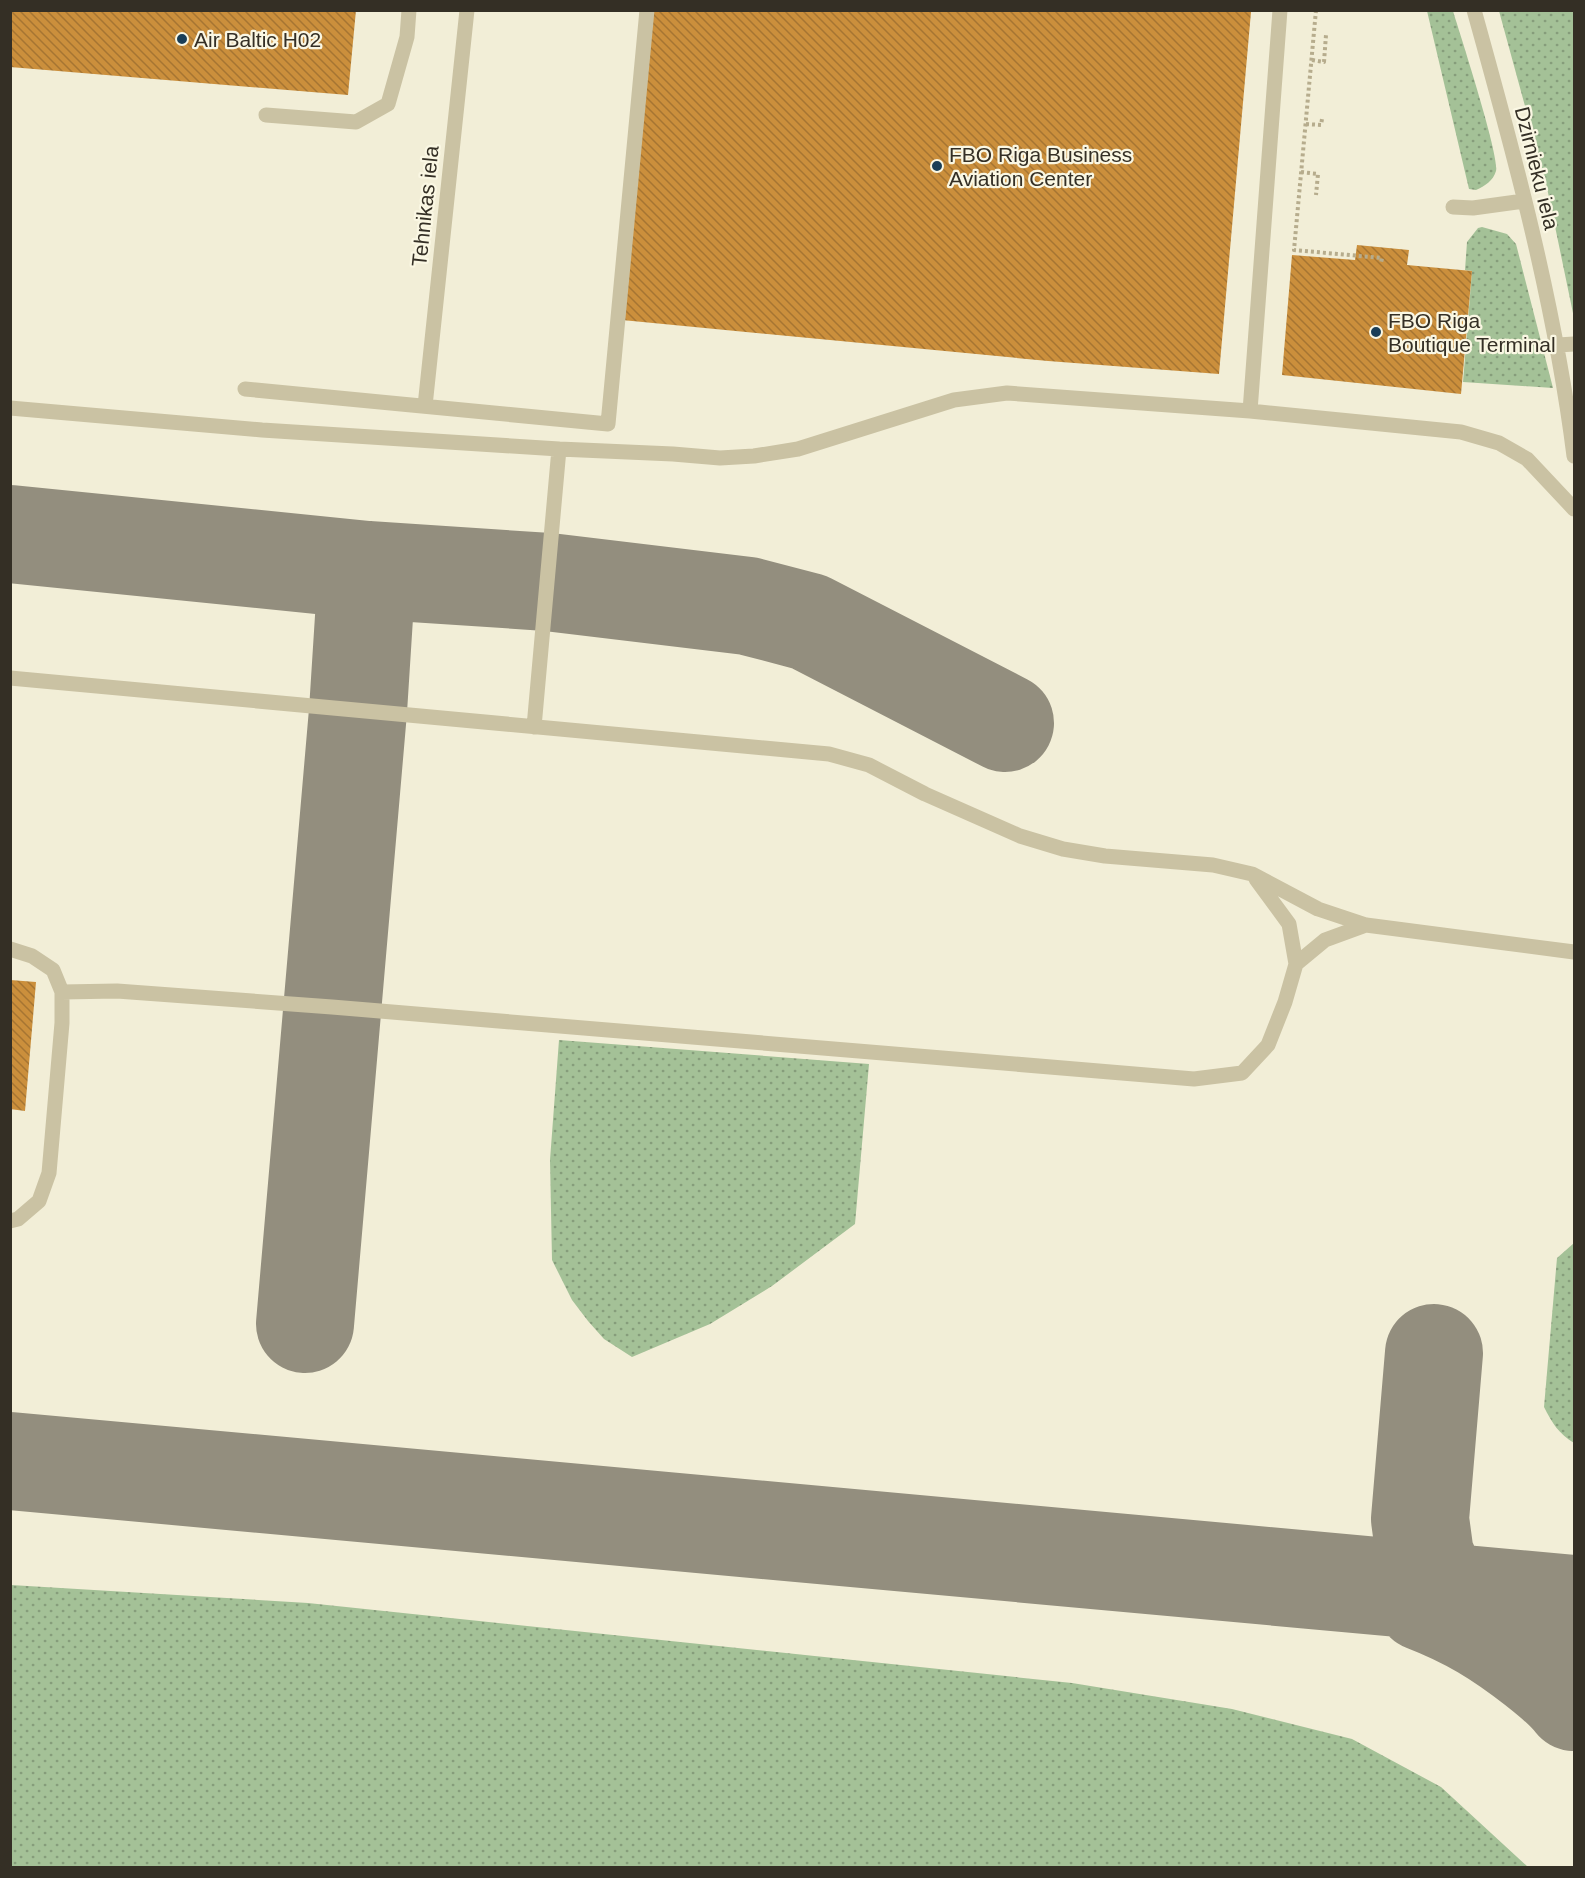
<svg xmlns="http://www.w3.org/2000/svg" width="1585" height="1878" viewBox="0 0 1585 1878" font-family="Arial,sans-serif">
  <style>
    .grass { fill: url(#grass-dots) }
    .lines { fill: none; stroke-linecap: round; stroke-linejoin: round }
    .taxiway { stroke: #938e7e; stroke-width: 98 }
    .building { fill: url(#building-back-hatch) }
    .path { stroke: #b6ac8d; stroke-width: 4; stroke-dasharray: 3 3; stroke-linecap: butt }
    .lane { stroke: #cac2a3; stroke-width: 15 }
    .poi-dot { fill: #1a3e57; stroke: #faf7e3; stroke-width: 2 }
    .labels { text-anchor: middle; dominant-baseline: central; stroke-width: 4.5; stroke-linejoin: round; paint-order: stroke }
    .poi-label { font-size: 21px; fill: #342f25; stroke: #faf7e3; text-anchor: start }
    .street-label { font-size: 21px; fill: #342f25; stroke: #faf7e3 }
  </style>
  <defs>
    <pattern id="grass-dots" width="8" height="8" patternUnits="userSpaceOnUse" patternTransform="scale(1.5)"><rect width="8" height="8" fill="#a4c197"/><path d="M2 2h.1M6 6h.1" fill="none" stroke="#869d7b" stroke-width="1.8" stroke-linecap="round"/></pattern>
    <pattern id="building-back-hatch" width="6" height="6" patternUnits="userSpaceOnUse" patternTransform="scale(1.5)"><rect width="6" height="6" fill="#cb8f3c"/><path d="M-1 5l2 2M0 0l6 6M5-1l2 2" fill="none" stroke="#a67532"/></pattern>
  </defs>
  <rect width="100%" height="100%" fill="#f2eed7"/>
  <path class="grass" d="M 1427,11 L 1453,11 C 1460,34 1500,157 1496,171 C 1493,181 1485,186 1476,190 L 1469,189 Z
    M 1499,11 L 1574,11 L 1574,318 L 1546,183 Z
    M 1482,227 L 1507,234 L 1516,244 L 1553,388 L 1463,382 L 1472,271 L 1465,270 L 1467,242 L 1478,228 Z
    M 559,1040 L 869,1064 L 855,1224 L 772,1286 L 710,1324 L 632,1357 L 604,1339 L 588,1321 L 572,1300 L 552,1260 L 550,1160 Z
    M 1574,1243 L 1574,1443 C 1559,1434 1552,1423 1544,1407 L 1557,1258 Z
    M 11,1585 L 308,1603 L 1072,1683 L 1232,1709 L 1352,1739 L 1441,1787 L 1528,1867 L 11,1867 Z"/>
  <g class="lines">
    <path class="taxiway" d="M 10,534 L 367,570 L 548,582 L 748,606 L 809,622 L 1005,723
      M 305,1324 L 358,711 L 367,570
      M 1434,1353 L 1420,1519 L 1425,1556 L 1441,1592 L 1457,1615
      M 10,1461 L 1574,1604
      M 1424,1602 C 1468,1619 1499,1638 1536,1667 C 1550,1678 1563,1688 1574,1702"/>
  </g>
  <path class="building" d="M 10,10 L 356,10 L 348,95 L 10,67 Z
    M 653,10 L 1251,12 L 1219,374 L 1048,361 L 622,320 Z
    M 1357,245 L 1409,250 L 1407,265 L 1472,271 L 1461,394 L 1282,375 L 1292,255 L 1355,260 Z
    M 10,980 L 36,982 L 25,1111 L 10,1109 Z"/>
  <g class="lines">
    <path class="path" d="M 1316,10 L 1294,250 L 1382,258 L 1381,263
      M 1312,60 L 1324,62 L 1326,35
      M 1306,124 L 1321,125 L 1322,119
      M 1301,172 L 1318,174 L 1316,195"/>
    <path class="lane" d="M 1280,10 L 1250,411 L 1461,432 L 1499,443 L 1527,459 L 1574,509
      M 1474,10 C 1515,157 1555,305 1574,456
      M 266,115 L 356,122 L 388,104 L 407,37 L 409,10
      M 1453,207 L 1473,208 L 1524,201
      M 1558,345 L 1574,344
      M 245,389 L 608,424 L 647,10
      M 425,406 L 467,10
      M 10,408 L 262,430 L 559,449
      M 10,678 L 829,754 L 869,765 L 925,794 L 1020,836 L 1063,849 L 1105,856 L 1213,865 L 1252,874 L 1318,909 L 1366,925 L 1574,952
      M 534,727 L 559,449 L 673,454 L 720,458 L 754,456 L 798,449 L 954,400 L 1007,393 L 1250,411
      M 1256,879 L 1289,924 L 1296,964
      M 10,949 L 32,956 L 53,970 L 62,992 L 62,1023 L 49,1173 L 39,1201 L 18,1219 L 10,1221
      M 62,992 L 117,991 L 332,1007 L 1194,1079 L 1242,1073 L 1268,1045 L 1285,1002 L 1296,964 L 1325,940 L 1366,925"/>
  </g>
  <g class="poi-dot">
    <circle cx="182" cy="39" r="6"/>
    <circle cx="937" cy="166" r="6"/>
    <circle cx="1376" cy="332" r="6"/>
  </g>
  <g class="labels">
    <g class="poi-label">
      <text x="194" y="39">Air Baltic H02</text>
      <text x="949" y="154">FBO Riga Business<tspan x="949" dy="24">Aviation Center</tspan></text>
      <text x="1388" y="320">FBO Riga<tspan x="1388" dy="24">Boutique Terminal</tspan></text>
    </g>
    <g class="street-label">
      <text transform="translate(1537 168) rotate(76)">Dzirnieku iela</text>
      <text transform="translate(425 206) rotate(-84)">Tehnikas iela</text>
    </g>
  </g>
  <rect width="1585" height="1878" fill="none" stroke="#342f25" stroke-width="24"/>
</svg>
